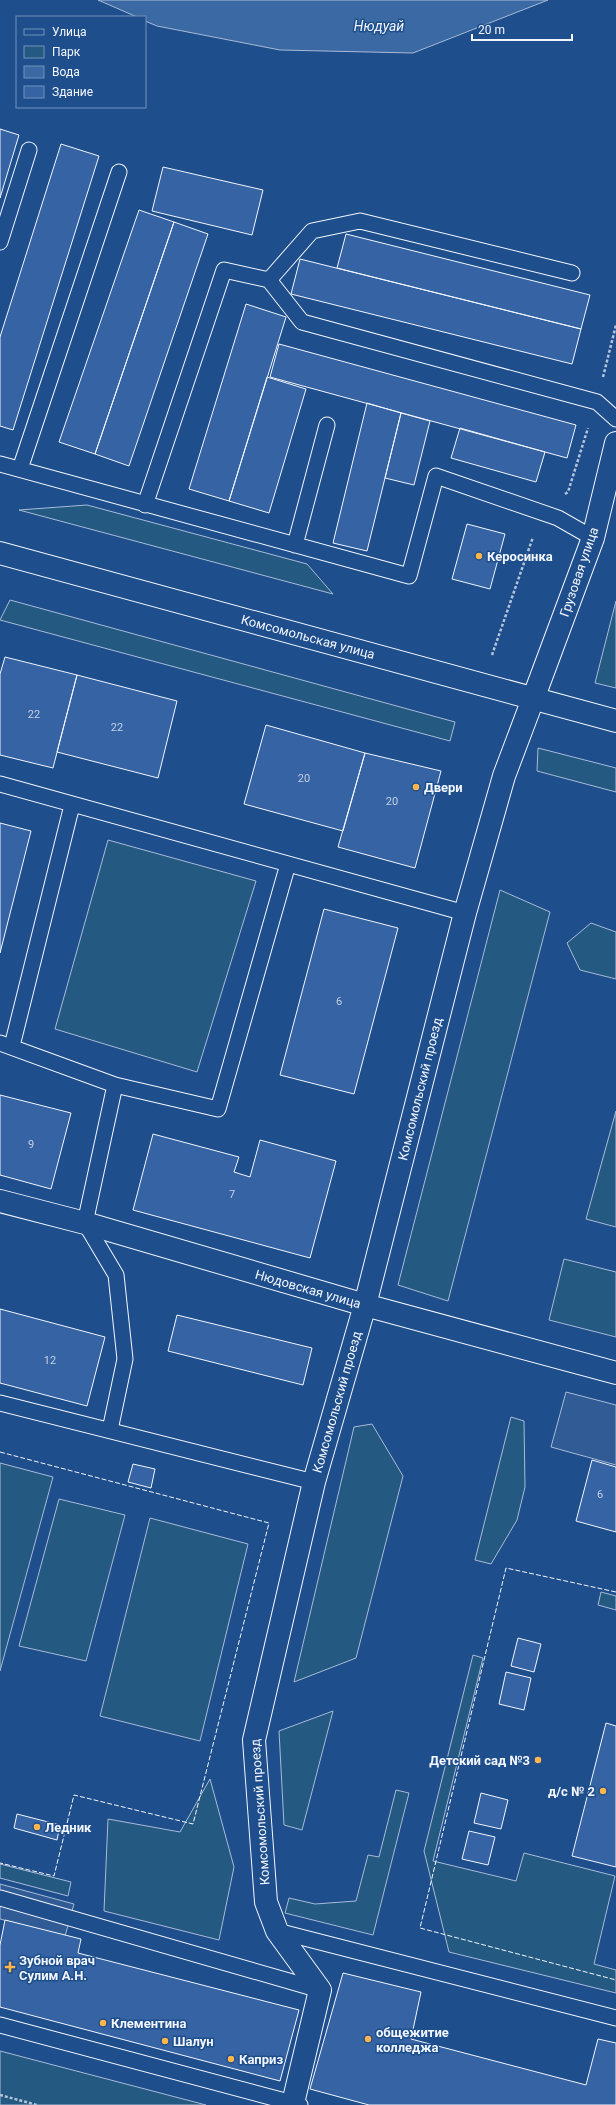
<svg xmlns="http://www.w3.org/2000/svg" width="616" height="2105" viewBox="0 0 616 2105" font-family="Roboto,sans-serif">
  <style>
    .green { fill: #245a82; stroke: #a8bbd7 }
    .parking { fill: #305b95; stroke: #a8bbd7 }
    .water { fill: #3b69a3; stroke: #a8bbd7 }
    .building { fill: #3563a3; stroke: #f2f6ff }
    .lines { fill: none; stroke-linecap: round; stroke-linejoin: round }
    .lane-casing { stroke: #f2f6ff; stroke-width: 17 }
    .street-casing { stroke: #f2f6ff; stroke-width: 24 }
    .secondary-casing { stroke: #f2f6ff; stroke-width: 24 }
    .primary-casing { stroke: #f2f6ff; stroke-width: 24 }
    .path { stroke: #b3c4dc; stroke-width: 2.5; stroke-dasharray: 3 2; stroke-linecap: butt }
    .lane { stroke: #1f4e8c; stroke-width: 15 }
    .street { stroke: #1f4e8c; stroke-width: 22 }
    .secondary { stroke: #1f4e8c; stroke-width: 22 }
    .primary { stroke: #1f4e8c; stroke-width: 22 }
    .fence { stroke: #f2f6ff; stroke-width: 1; stroke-dasharray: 5 2; stroke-linecap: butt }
    .poi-dot { fill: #ffb74d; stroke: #1f4e8c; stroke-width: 1.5 }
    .labels { text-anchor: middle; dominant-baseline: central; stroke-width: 3; stroke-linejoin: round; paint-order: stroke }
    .number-label { font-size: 11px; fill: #c3d1e8 }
    .poi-label { font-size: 13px; font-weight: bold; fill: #f2f6ff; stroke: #1f4e8c; text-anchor: start }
    .street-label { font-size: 13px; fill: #f2f6ff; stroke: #1f4e8c }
    .water-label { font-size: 14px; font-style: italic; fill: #f2f6ff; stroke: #1f4e8c }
  </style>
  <rect width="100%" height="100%" fill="#1f4e8c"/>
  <path class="green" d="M 87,505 L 307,564 L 333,594 L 19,510 Z
    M 10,600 L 455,722 L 450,741 L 0,620 Z
    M 616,601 L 616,688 L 595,683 Z
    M 538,748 L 616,768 L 616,792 L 537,771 Z
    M 108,840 L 256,881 L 197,1072 L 55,1029 Z
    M 500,890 L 550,912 L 448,1301 L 398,1285 Z
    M 591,923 L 616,932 L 616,979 L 580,970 L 567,943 Z
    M 616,1111 L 616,1227 L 586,1219 Z
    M 564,1259 L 616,1272 L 616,1337 L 549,1320 Z
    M 511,1417 L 524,1421 L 525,1487 L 517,1520 L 491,1564 L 475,1560 Z
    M 372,1424 L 403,1476 L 356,1658 L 294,1682 L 354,1427 Z
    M 0,1463 L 53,1477 L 0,1671 Z
    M 59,1499 L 125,1515 L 86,1661 L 19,1646 Z
    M 150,1518 L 248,1544 L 200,1741 L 100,1716 Z
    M 601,1592 L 616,1596 L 616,1610 L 598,1605 Z
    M 473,1655 L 483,1658 L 433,1861 L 516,1881 L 524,1853 L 615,1876 L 594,1964 L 616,1970 L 616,1993 L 449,1952 L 424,1851 Z
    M 333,1711 L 302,1830 L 284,1825 L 279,1731 Z
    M 210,1779 L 234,1867 L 219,1940 L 104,1911 L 108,1819 L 180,1832 Z
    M 396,1790 L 409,1793 L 373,1935 L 285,1913 L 289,1898 L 315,1904 L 356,1901 L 368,1855 L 379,1857 Z
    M 0,1864 L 71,1882 L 68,1896 L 0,1878 Z
    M 0,2051 L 206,2105 L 0,2105 Z"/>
  <path class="parking" d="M 566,1392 L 616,1405 L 616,1465 L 551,1447 Z
    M 0,1884 L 74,1904 L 65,1936 L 0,1919 Z"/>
  <path class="water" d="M 98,0 L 548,0 L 413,53 L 280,50 L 157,26 L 145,21 L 145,17 L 137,17 Z"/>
  <path class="building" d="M 0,129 L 19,135 L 0,198 Z
    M 61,144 L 99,156 L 13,430 L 0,426 L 0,337 Z
    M 163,167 L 263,190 L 252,235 L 152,211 Z
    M 139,210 L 174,222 L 95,454 L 59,442 Z
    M 174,222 L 208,234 L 129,466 L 95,454 Z
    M 346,234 L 590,295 L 581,329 L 337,268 Z
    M 300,259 L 581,329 L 572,364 L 291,294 Z
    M 246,304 L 286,317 L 229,501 L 189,489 Z
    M 279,344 L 576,425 L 567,458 L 270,377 Z
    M 267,377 L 306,389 L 269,513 L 229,501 Z
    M 367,403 L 401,413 L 367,551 L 333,543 Z
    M 401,413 L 430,421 L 414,485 L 385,478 Z
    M 460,428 L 545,452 L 536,482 L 451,458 Z
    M 467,524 L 505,534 L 490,589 L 452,579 Z
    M 5,657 L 77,675 L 53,768 L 0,755 L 0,674 Z
    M 77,675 L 177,701 L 158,778 L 57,752 Z
    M 266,725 L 365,753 L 343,831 L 244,804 Z
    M 365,753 L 441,771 L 415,868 L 338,847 Z
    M 0,823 L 31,831 L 0,953 Z
    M 324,909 L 398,928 L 354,1094 L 280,1075 Z
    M 0,1095 L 71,1113 L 51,1189 L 0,1175 Z
    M 153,1134 L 239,1157 L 234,1172 L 250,1177 L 260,1140 L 336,1161 L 310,1258 L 133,1210 Z
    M 0,1309 L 105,1337 L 87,1406 L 0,1383 Z
    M 177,1315 L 312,1348 L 303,1385 L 168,1351 Z
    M 592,1460 L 616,1467 L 616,1532 L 576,1521 Z
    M 133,1464 L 155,1469 L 151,1488 L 128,1482 Z
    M 518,1638 L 541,1644 L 534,1672 L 511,1666 Z
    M 506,1672 L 531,1678 L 524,1710 L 499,1704 Z
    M 606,1723 L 616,1726 L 616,1867 L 572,1856 Z
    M 481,1793 L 508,1800 L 501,1829 L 474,1823 Z
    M 17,1814 L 60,1825 L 57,1840 L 14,1828 Z
    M 469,1831 L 495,1837 L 488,1865 L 462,1859 Z
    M 5,1920 L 81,1939 L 78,1953 L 299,2010 L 280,2081 L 0,2007 L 0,1945 Z
    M 343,1973 L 421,1992 L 411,2039 L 586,2085 L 598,2039 L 616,2043 L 616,2105 L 369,2105 L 310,2089 Z"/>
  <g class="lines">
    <defs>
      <path id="lane" d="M 0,242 L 29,150
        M 572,273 L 360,221 L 312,231 L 269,280 L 302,322 L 597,402 L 616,419
        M 0,464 L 409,576 L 436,476 L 558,518 L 593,538
        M 20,469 L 119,172
        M 145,505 L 224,270 L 269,280
        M 295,545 L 327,425
        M 0,784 L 465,913
        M 0,1043 L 115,1085 L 218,1109 L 288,864
        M 12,1046 L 72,805
        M 0,1403 L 314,1482
        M 110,1430 L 125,1359 L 116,1275 L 85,1223 L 115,1085
        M 0,1898 L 320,1990
        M 277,1931 L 616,2018
        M 0,2025 L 300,2105"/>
      <path id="street" d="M 0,1201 L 85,1223 L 365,1305 L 616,1373
        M 293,2103 L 320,1990 L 277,1931 L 266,1902 L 254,1740 L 314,1482 L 365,1305 L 465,913 L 504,776 L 533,699"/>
      <path id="secondary" d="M 533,699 L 593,538 L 616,443"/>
      <path id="primary" d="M 0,553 L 616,721"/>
    </defs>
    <use href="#lane" class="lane-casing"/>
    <use href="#street" class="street-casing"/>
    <use href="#secondary" class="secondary-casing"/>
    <use href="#primary" class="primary-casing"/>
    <path class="path" d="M 603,377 L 616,325
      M 565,494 L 568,492 L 588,428
      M 492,655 L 533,537
      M 0,2095 L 37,2105"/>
    <use href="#lane" class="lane"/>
    <use href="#street" class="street"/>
    <use href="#secondary" class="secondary"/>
    <use href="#primary" class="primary"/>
    <path class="fence" d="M 0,1452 L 269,1523 L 193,1824 L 74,1795 L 54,1876 L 0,1863
      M 616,1592 L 506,1568 L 420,1928 L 616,1980"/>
  </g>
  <g class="poi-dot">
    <circle cx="479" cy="556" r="4"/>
    <circle cx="416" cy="787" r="4"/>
    <circle cx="538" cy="1760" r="4"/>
    <circle cx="603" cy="1791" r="4"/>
    <circle cx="37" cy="1827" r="4"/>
    <path d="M8 1961h4v4h4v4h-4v4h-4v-4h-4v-4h4z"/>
    <circle cx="103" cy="2023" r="4"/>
    <circle cx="368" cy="2039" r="4"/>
    <circle cx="165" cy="2041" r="4"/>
    <circle cx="231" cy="2059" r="4"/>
  </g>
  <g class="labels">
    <g class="number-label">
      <text x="34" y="714">22</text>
      <text x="117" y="727">22</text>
      <text x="304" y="778">20</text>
      <text x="392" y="801">20</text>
      <text x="339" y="1001">6</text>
      <text x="31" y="1144">9</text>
      <text x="232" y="1194">7</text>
      <text x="50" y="1360">12</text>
      <text x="600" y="1494">6</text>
    </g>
    <g class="poi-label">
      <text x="487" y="556">Керосинка</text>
      <text x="424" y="787">Двери</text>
      <text x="530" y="1760" text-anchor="end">Детский сад №3</text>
      <text x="595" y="1791" text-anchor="end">д/с № 2</text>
      <text x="45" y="1827">Ледник</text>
      <text x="19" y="1960">Зубной врач<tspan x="19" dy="15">Сулим А.Н.</tspan></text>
      <text x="111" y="2023">Клементина</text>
      <text x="376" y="2032">общежитие<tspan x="376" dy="15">колледжа</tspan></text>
      <text x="173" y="2041">Шалун</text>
      <text x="239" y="2059">Каприз</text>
    </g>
    <g class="street-label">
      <text transform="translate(579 572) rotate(-71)">Грузовая улица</text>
      <text transform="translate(308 637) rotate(15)">Комсомольская улица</text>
      <text transform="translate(420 1089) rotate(-76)">Комсомольский проезд</text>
      <text transform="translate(308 1289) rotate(16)">Нюдовская улица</text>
      <text transform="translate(337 1402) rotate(-74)">Комсомольский проезд</text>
      <text transform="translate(260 1812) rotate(-94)">Комсомольский проезд</text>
    </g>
    <g class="water-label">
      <text x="379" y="26">Нюдуай</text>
    </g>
  </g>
  <rect x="16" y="16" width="130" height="92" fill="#1f4e8c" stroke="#7391ba"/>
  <rect x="24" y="29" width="20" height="6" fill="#1f4e8c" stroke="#7391ba"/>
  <text x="52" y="36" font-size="12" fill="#f2f6ff">Улица</text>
  <rect x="24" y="46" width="20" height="12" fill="#245a82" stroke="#7391ba"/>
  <text x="52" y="56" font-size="12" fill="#f2f6ff">Парк</text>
  <rect x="24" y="66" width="20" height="12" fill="#3b69a3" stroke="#7391ba"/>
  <text x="52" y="76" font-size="12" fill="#f2f6ff">Вода</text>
  <rect x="24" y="86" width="20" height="12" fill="#3563a3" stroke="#7391ba"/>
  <text x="52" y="96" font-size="12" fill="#f2f6ff">Здание</text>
  <path d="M472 34v6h100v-6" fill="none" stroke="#f2f6ff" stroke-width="2"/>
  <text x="478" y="34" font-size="12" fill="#f2f6ff" stroke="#1f4e8c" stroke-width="3" paint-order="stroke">20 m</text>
</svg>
